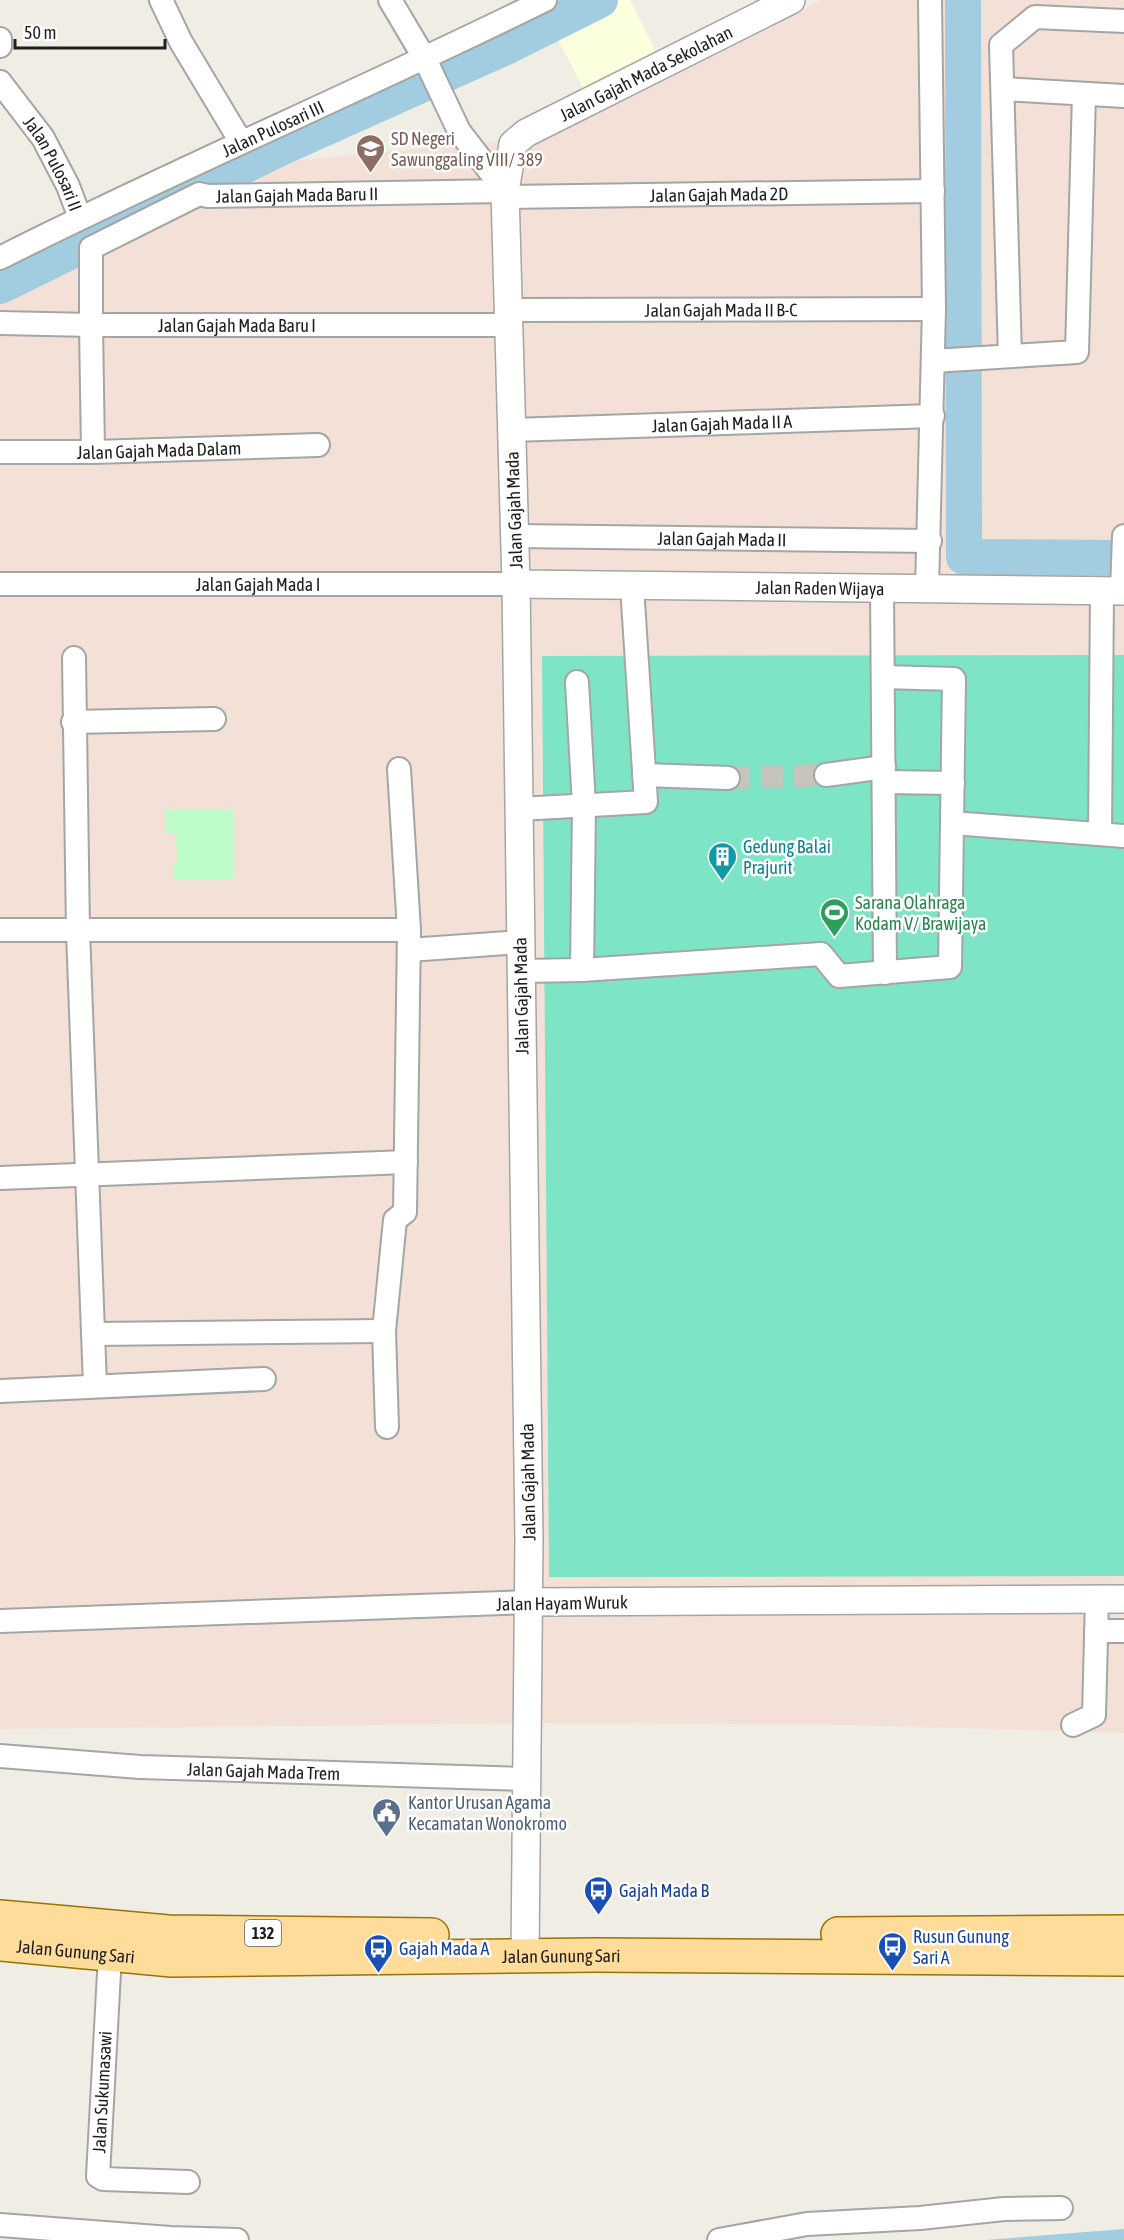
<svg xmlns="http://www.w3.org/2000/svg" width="1124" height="2240" viewBox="0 0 1124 2240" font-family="'Asap Condensed',sans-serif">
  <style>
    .education { fill: #fcffde }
    .military { fill: #f3e0d6 }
    .park { fill: #befdc9 }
    .pitch { fill: #7de4c5 }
    .water { fill: #a2cde0 }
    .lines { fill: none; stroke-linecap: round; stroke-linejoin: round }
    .river { stroke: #a2cde0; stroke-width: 36 }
    .minor-tunnel { stroke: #c6c4bc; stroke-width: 22; stroke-dasharray: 22 11; stroke-linecap: butt }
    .minor-casing { stroke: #a5a5a5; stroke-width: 26 }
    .tertiary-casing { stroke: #a5a5a5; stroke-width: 30 }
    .primary-casing { stroke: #997300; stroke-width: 36 }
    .minor { stroke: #fff; stroke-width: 22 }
    .tertiary { stroke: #fff; stroke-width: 27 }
    .primary { stroke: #ffdc9a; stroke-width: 33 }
    .labels { text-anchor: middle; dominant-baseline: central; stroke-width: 5; stroke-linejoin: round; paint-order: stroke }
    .shield { fill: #fff; stroke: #626262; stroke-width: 1.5 }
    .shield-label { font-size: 16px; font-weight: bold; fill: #1e1e1e }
    .street-label { font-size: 18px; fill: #1e1e1e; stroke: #fff }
    .education-label { font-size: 18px; fill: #785e54; stroke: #fff; text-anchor: start }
    .culture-label { font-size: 18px; fill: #0d838f; stroke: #fff; text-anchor: start }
    .leisure-label { font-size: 18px; fill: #27864d; stroke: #fff; text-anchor: start }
    .service-label { font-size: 18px; fill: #4e5e75; stroke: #fff; text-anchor: start }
    .transit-label { font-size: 18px; fill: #164399; stroke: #fff; text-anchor: start }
  </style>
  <rect width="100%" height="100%" fill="#f0ede4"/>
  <path class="education" d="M 616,0 L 630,0 L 661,62 L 589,99 L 553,30 Z"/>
  <path class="military" d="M 823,0 L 1124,0 L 1124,1733 L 856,1725 L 544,1723 L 0,1729 L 0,292 L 260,164 L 531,138 Z"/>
  <path class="park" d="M 165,810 L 233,810 L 233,879 L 173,880 L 173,865 L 177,864 L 176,833 L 165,833 Z"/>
  <path class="pitch" d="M 1124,655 L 1124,1576 L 549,1577 L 542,656 Z"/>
  <path class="water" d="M 1124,2229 L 1124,2240 L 985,2240 Z"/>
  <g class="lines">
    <path class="river" d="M 963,0 L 964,557 L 1124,558
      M 0,286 L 278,149 L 508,46 L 600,0"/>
    <path class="minor-tunnel" d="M 728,778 L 826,775"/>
    <defs>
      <g id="minor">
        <path d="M 161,0 L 181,42 L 241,142"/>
        <path d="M 390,0 L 425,59 L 459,131 L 505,191"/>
        <path d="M 0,39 L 0,46"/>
        <path id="s1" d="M 0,82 L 43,138 L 68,186 L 80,218"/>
        <path d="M 1003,89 L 1124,96"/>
        <path id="s2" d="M 505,197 L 933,191"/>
        <path id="s3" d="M 0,258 C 180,167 365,89 545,0"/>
        <path id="s4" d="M 508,310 L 934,309"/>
        <path id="s5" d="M 0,323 L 91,325 L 91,248 L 199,194 L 208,196 L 505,191"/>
        <path d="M 1010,356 L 1001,45 L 1035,17 L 1124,21"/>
        <path d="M 933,361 L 1077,352 L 1084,94"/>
        <path id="s6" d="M 512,430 L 933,416"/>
        <path id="s7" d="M 0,452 L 93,452 L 318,445"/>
        <path id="s8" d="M 93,452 L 91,325 L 509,325"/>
        <path id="s9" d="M 515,536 L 930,541"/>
        <path id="s10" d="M 0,584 L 516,584"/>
        <path d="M 882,588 L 885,973"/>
        <path d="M 927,589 L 934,309 L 930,0"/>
        <path d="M 1122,591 L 1124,536"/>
        <path d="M 74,658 L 78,931 L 95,1386"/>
        <path d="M 577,682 L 584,805 L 582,970"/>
        <path d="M 73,722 L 214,719"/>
        <path d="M 644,775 L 728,778"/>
        <path d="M 826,775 L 884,767"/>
        <path d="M 884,782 L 953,783"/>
        <path d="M 519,809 L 646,802 L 632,586"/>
        <path d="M 952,823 L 1124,836"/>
        <path d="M 1100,834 L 1102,591"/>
        <path d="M 0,930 L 409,930"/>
        <path d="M 409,950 L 520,942"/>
        <path d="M 521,971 L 582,970 L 821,954 L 839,976 L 950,967 L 954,679 L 883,677"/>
        <path d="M 0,1178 L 406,1162"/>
        <path d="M 94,1334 L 384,1331"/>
        <path d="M 0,1391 L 264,1379"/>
        <path d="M 387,1427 L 384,1331 L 395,1220 L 405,1212 L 409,930 L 399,769"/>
        <path d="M 0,1621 L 529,1602"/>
        <path d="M 1096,1631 L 1124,1631"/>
        <path d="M 1073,1725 L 1094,1715 L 1097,1599"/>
        <path id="s11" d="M 0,1756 L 140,1767 L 527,1779"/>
        <path d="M 110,1954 L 98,2176 L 103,2179 L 188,2182"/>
        <path d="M 0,2225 L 170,2238 L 237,2240"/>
        <path d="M 719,2240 L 807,2224 L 920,2218 L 1004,2209 L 1061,2208"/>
      </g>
      <g id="tertiary">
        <path id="s12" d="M 516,584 L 1124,591"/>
        <path d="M 529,1602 L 1124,1599"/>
        <path id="s13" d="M 525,1957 L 529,1539 L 516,584 L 505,191 L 513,144 L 526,133 L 791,0"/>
      </g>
      <g id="primary">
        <path d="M 0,1917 L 168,1932 L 432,1935"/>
        <path d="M 838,1934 L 1124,1932"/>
        <path id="s14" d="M 0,1944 L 172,1960 L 596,1955 L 1124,1959"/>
      </g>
    </defs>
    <use href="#minor" class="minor-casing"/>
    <use href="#tertiary" class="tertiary-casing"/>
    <use href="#primary" class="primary-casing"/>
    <use href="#minor" class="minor"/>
    <use href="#tertiary" class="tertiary"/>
    <use href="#primary" class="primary"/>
  </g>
  <defs>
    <symbol id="school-pin" viewBox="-11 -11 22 30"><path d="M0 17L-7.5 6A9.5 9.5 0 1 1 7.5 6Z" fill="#8d6e63" stroke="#fff"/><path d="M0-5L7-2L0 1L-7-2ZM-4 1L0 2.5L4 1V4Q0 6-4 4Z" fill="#fff"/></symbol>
    <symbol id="building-pin" viewBox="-11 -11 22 30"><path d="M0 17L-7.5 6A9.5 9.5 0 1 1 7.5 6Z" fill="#0f9aa8" stroke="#fff"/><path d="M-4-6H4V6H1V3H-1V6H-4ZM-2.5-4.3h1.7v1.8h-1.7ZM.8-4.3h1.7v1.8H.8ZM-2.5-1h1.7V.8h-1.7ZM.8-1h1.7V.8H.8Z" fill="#fff"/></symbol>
    <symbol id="stadium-pin" viewBox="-11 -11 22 30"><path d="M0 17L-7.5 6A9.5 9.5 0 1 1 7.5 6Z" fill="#2e9e5b" stroke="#fff"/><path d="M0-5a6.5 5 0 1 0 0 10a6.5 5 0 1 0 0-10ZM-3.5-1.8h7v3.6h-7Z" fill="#fff"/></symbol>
    <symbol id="civic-pin" viewBox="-11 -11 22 30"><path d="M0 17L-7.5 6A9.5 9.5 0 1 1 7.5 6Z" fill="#5c6f8a" stroke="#fff"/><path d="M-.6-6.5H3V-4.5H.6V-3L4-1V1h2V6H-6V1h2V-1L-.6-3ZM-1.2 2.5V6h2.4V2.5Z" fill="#fff"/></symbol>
    <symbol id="bus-pin" viewBox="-11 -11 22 30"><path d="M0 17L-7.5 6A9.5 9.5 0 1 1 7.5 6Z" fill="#1a4fb4" stroke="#fff"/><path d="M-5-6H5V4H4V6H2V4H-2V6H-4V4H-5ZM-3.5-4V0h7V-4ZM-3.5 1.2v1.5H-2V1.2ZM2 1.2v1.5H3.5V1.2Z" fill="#fff"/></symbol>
  </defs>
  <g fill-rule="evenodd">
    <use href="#school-pin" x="354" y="132" width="33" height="45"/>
    <use href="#building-pin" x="706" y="840" width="33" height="45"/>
    <use href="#stadium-pin" x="818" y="896" width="33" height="45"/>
    <use href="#civic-pin" x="370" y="1796" width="33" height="45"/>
    <use href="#bus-pin" x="582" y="1874" width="33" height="45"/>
    <use href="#bus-pin" x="876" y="1930" width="33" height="45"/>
    <use href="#bus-pin" x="362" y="1932" width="33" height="45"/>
  </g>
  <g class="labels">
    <rect class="shield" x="245" y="1920" width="36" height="26" rx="4.5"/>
    <g class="shield-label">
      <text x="263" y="1933">132</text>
    </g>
    <g class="street-label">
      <text stroke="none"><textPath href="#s13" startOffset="1965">Jalan Gajah Mada Sekolahan</textPath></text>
      <text stroke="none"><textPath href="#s3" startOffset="302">Jalan Pulosari III</textPath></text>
      <text stroke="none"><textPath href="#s1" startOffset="98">Jalan Pulosari II</textPath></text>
      <text stroke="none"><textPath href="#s2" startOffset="214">Jalan Gajah Mada 2D</textPath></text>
      <text stroke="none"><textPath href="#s5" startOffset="387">Jalan Gajah Mada Baru II</textPath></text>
      <text stroke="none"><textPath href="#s4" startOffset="213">Jalan Gajah Mada II B-C</textPath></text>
      <text stroke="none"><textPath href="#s8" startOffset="273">Jalan Gajah Mada Baru I</textPath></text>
      <text stroke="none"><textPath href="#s6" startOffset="210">Jalan Gajah Mada II A</textPath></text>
      <text stroke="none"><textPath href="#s7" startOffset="159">Jalan Gajah Mada Dalam</textPath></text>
      <text transform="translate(514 510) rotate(-92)">Jalan Gajah Mada</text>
      <text stroke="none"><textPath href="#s9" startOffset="207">Jalan Gajah Mada II</textPath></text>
      <text stroke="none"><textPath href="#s10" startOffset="258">Jalan Gajah Mada I</textPath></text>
      <text stroke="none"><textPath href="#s12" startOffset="304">Jalan Raden Wijaya</textPath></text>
      <text transform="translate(521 996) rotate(-91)">Jalan Gajah Mada</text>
      <text transform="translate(528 1482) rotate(-91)">Jalan Gajah Mada</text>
      <text transform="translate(562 1603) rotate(-1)">Jalan Hayam Wuruk</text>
      <text stroke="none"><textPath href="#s11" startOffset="264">Jalan Gajah Mada Trem</textPath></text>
      <text stroke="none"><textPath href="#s14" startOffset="76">Jalan Gunung Sari</textPath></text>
      <text stroke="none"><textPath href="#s14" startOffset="562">Jalan Gunung Sari</textPath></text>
      <text transform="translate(102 2092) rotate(-87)">Jalan Sukumasawi</text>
    </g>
    <g class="education-label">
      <text x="391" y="138">SD Negeri<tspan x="391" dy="21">Sawunggaling VIII/ 389</tspan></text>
    </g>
    <g class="culture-label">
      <text x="743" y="846">Gedung Balai<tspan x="743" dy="21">Prajurit</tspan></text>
    </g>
    <g class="leisure-label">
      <text x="855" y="902">Sarana Olahraga<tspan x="855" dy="21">Kodam V/ Brawijaya</tspan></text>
    </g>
    <g class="service-label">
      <text x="408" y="1802">Kantor Urusan Agama<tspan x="408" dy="21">Kecamatan Wonokromo</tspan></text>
    </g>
    <g class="transit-label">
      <text x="619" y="1890">Gajah Mada B</text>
      <text x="913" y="1936">Rusun Gunung<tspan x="913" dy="21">Sari A</tspan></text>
      <text x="399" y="1948">Gajah Mada A</text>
    </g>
  </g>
  <path d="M15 39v9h150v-9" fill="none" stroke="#1e1e1e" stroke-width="3"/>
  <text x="24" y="39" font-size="18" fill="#1e1e1e" stroke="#ffffff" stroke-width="4.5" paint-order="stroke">50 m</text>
</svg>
